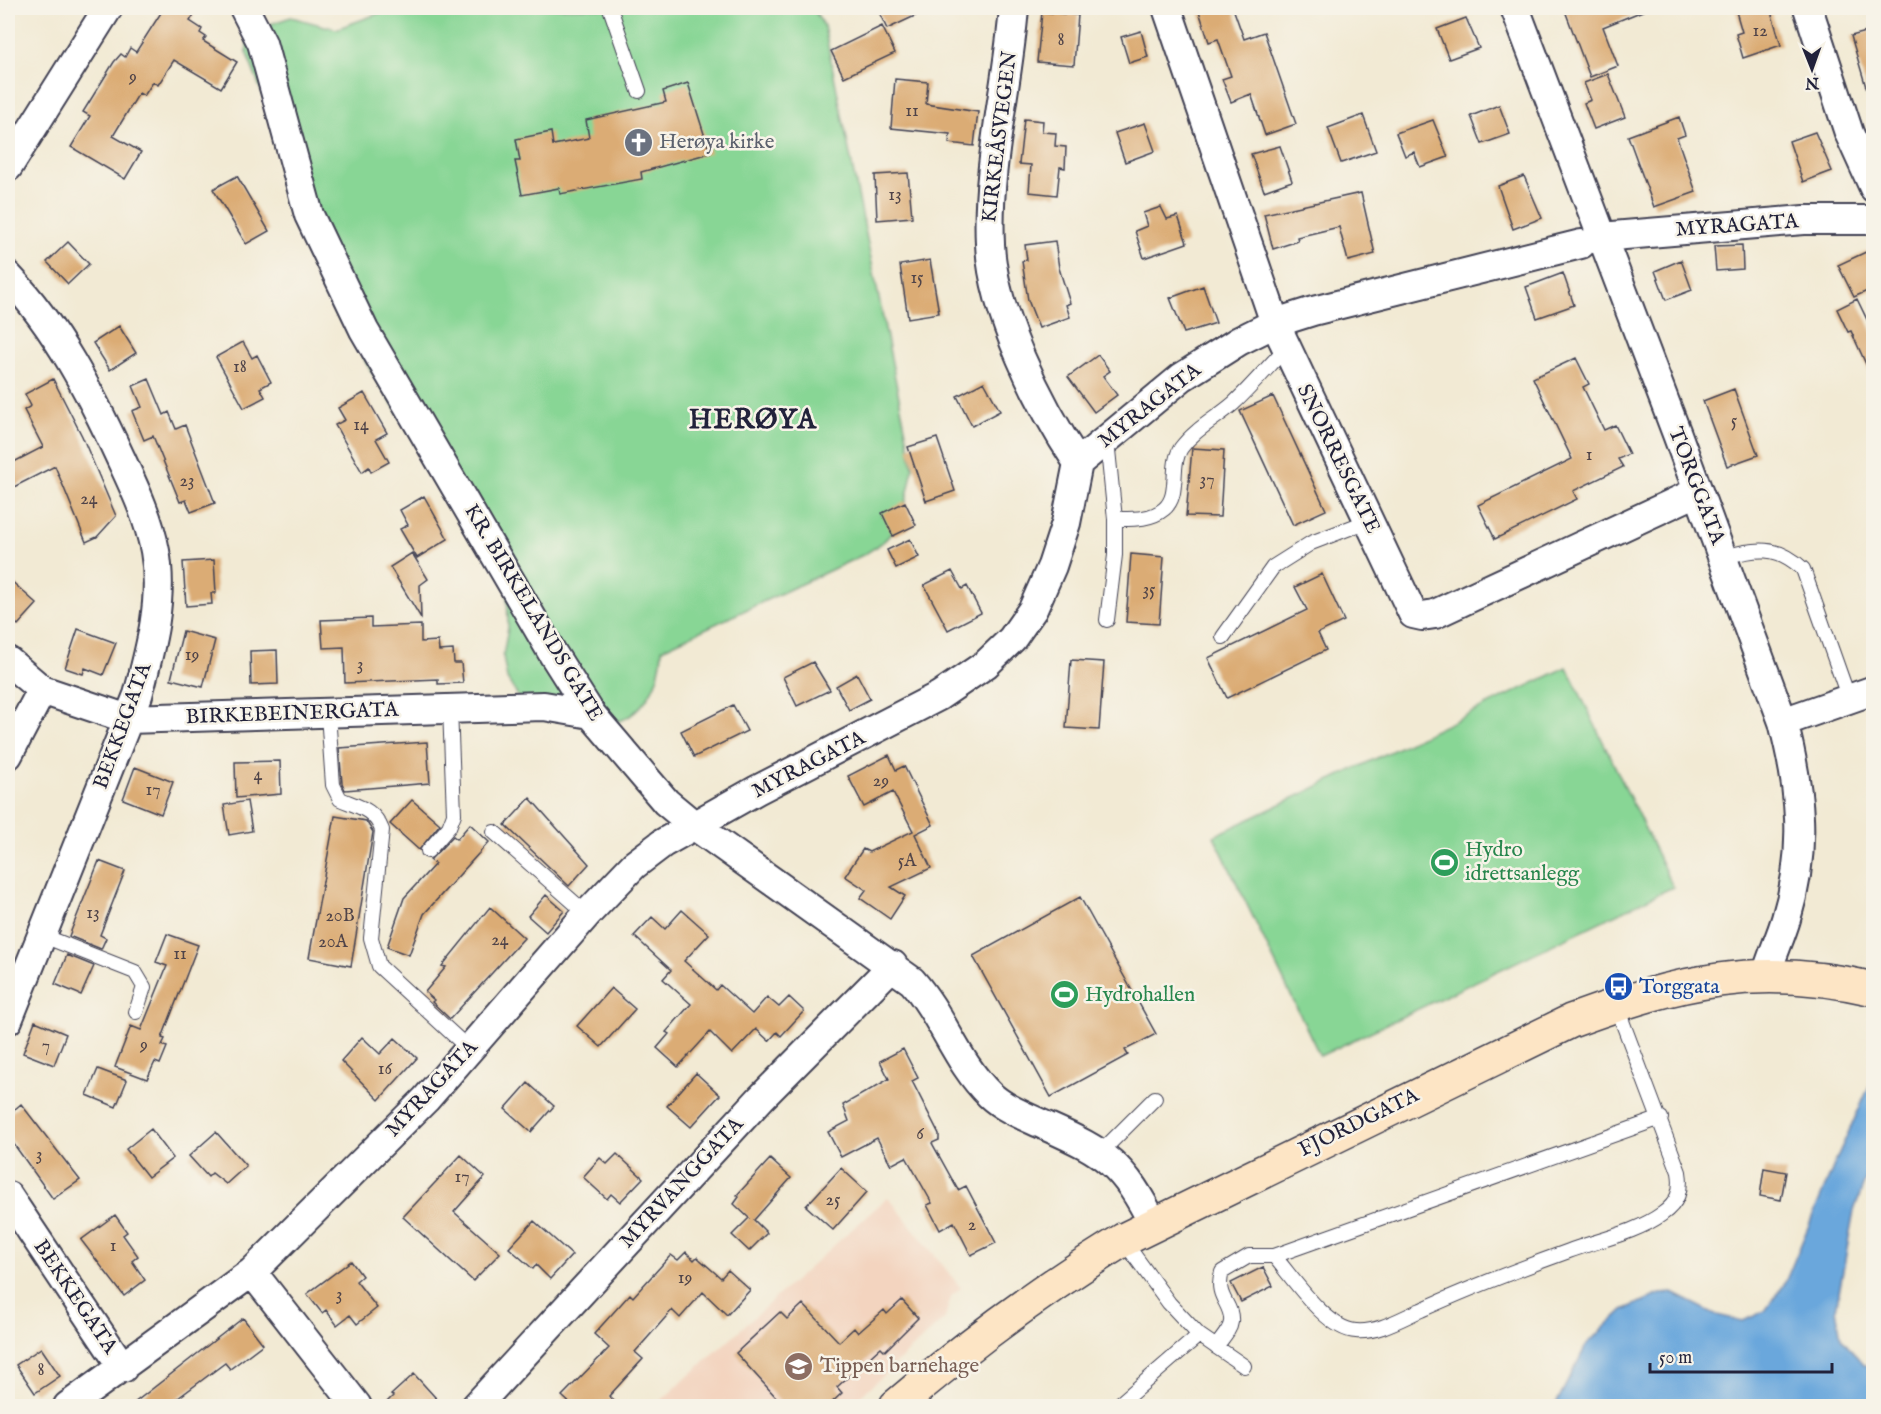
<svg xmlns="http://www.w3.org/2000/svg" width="1881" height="1414" viewBox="0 0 1881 1414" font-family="'IM FELL English',serif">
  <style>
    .built { fill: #f3d4bf }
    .green { fill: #88d695; stroke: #557c68; stroke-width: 1.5 }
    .water { fill: #6aa7dc; stroke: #46648c; stroke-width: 1.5 }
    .building { fill: #dbac74 }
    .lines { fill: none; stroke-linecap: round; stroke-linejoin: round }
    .lane-casing { stroke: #414052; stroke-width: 16 }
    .street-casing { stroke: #414052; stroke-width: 32 }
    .secondary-casing { stroke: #414052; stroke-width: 36 }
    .lane { stroke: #fff; stroke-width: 14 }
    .street { stroke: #fff; stroke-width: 28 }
    .secondary { stroke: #fde5c5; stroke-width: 33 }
    .labels { text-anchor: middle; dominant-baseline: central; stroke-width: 5; stroke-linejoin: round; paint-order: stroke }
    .number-label { font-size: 18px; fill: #504449 }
    .street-label { font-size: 21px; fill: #22223b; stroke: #f7f3e8 }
    .worship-label { font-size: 21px; fill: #5b616d; stroke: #f7f3e8; text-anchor: start }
    .leisure-label { font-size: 21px; fill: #27864d; stroke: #f7f3e8; text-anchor: start }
    .transit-label { font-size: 21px; fill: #164399; stroke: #f7f3e8; text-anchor: start }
    .education-label { font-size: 21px; fill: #785e54; stroke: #f7f3e8; text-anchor: start }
    .district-label { font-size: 27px; font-weight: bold; letter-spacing: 1.5px; fill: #22223b; stroke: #f7f3e8 }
  </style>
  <rect width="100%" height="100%" fill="#f7f3e8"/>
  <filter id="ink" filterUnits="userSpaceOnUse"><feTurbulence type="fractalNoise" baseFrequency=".0167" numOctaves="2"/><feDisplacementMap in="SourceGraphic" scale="12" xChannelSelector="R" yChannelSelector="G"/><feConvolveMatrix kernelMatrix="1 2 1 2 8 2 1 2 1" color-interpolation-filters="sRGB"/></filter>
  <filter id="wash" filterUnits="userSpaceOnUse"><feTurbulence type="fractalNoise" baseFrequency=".008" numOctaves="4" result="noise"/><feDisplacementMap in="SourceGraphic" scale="24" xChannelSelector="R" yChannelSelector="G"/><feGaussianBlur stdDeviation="1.35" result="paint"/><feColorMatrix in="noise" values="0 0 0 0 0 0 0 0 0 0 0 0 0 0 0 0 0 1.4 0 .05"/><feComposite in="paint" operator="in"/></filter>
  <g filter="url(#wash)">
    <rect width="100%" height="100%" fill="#f2ead4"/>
    <path class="built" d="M 888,1197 L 961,1288 L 951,1296 L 945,1318 L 850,1406 L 655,1406 Z"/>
    <path class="green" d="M 394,8 L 813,8 L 824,26 L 913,467 C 909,489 904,520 888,537 C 882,544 873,549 865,554 L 662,649 C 661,685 640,726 598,724 C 582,723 536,704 519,698 L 507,679 L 503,656 L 508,628 L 507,582 L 366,363 L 247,54 L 247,32 L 291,17 L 336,29 Z
      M 1567,667 L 1673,887 L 1320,1056 L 1214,836 Z"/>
    <path class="water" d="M 1873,1078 L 1873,1158 L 1854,1211 L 1836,1309 L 1841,1338 L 1864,1365 L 1873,1367 L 1873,1406 L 1555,1406 L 1587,1344 L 1623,1310 L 1660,1294 L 1673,1293 L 1717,1315 L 1743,1321 L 1765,1311 L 1784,1285 L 1839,1153 Z"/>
    <g id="blocks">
      <path class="building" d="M 164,8 L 198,8 L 190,21 L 202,29 L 200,33 L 206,37 L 203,41 L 237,62 L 221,88 L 174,60 L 158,85 L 153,82 L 144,96 L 139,93 L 113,136 L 141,152 L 125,179 L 71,147 L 90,116 L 83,112 L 114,62 L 121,54 L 125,57 L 130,48 L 136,52 Z
        M 877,8 L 932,8 L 887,29 Z
        M 1198,8 L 1233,8 L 1244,39 L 1264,32 L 1296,124 L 1265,135 L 1251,94 L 1231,102 L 1222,79 L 1231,76 L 1218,39 L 1209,42 Z
        M 1564,8 L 1650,8 L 1603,27 L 1618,66 L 1590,77 Z
        M 1735,8 L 1770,8 L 1781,45 L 1743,58 L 1736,34 L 1742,32 Z
        M 1042,12 L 1078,15 L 1074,65 L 1037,62 Z
        M 1466,18 L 1479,48 L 1449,59 L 1437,29 Z
        M 882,26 L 895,53 L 844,77 L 831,51 Z
        M 1874,30 L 1874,93 L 1868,94 L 1851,36 Z
        M 1141,31 L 1148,57 L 1129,63 L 1121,37 Z
        M 1608,74 L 1625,117 L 1594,129 L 1584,103 L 1591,100 L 1584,83 Z
        M 895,79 L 928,82 L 926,104 L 978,112 L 974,146 L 949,143 L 950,134 L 891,128 Z
        M 688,83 L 710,153 L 641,172 L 642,179 L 560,194 L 559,188 L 522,195 L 515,161 L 520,161 L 516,139 L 551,132 L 553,145 L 589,138 L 586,120 L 666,102 L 663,91 Z
        M 1499,105 L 1510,134 L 1482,144 L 1471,116 Z
        M 1363,115 L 1376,151 L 1341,163 L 1328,128 Z
        M 1679,117 L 1685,135 L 1677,138 L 1696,192 L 1654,207 L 1628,136 Z
        M 1024,119 L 1043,121 L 1042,132 L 1056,133 L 1055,146 L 1066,147 L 1065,168 L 1060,167 L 1057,195 L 1029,192 L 1031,165 L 1019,164 Z
        M 1433,120 L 1448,157 L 1420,167 L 1414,152 L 1405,156 L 1396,133 Z
        M 1145,123 L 1155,151 L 1125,162 L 1115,133 Z
        M 1815,132 L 1832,171 L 1803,182 L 1789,141 Z
        M 1280,146 L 1292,181 L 1264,191 L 1251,154 Z
        M 908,173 L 912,217 L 877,220 L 875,175 Z
        M 237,176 L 269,231 L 246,244 L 213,189 Z
        M 1524,176 L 1542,218 L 1513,229 L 1498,186 Z
        M 1361,193 L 1375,254 L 1348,261 L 1339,227 L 1297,237 L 1298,241 L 1273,249 L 1264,214 Z
        M 1161,207 L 1167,219 L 1178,216 L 1187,243 L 1144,258 L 1135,231 L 1147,226 L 1143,213 Z
        M 1055,241 L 1059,268 L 1070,303 L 1066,305 L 1070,317 L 1039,328 L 1028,300 L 1022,261 L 1027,260 L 1025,245 Z
        M 68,242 L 89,264 L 68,284 L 47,262 Z
        M 1742,245 L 1743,269 L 1716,271 L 1714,246 Z
        M 1868,251 L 1874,262 L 1874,288 L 1854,297 L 1838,265 Z
        M 930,260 L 939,313 L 908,318 L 900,265 Z
        M 1681,260 L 1692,290 L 1666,300 L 1655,271 Z
        M 1563,273 L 1574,305 L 1537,318 L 1526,287 Z
        M 1203,286 L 1216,323 L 1184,333 L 1170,298 Z
        M 1857,299 L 1874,334 L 1874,382 L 1851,331 L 1848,332 L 1837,309 Z
        M 119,326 L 136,353 L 110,370 L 93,343 Z
        M 243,342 L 252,358 L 257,355 L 271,382 L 260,388 L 265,397 L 244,408 L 216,357 Z
        M 1098,355 L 1110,371 L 1103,376 L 1117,395 L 1094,412 L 1068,377 Z
        M 1576,358 L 1589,384 L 1583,387 L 1604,430 L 1615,425 L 1629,454 L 1618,459 L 1623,467 L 1573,491 L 1577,499 L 1495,539 L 1478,505 L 1572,459 L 1533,378 Z
        M 53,379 L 82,436 L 116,516 L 97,537 L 86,542 L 55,466 L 8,490 L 8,465 L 43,447 L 24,410 L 31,406 L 25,394 Z
        M 149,379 L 164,415 L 169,412 L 176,429 L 185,425 L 215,503 L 191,512 L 186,500 L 180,502 L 153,436 L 144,440 L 132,411 L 142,407 L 133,386 Z
        M 984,382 L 1000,411 L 972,426 L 957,396 Z
        M 1734,389 L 1758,455 L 1727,466 L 1703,401 Z
        M 364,393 L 387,433 L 376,439 L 389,462 L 371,472 L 369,467 L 362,472 L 335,425 L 345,420 L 338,408 Z
        M 1273,396 L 1326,510 L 1293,525 L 1240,411 Z
        M 937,438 L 955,491 L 926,501 L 908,447 Z
        M 1192,448 L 1224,450 L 1220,517 L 1186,516 Z
        M 424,496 L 448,539 L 417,558 L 400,529 L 408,525 L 400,510 Z
        M 905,502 L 916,525 L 893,536 L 882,513 Z
        M 910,539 L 919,557 L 896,568 L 887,550 Z
        M 412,553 L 428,579 L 420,585 L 421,618 L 390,567 Z
        M 1131,554 L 1164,557 L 1159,624 L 1126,622 Z
        M 214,560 L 216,593 L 211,593 L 212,604 L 186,606 L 183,562 Z
        M 952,571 L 962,589 L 967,586 L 981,613 L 948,630 L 924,585 Z
        M 1322,574 L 1344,621 L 1318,633 L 1326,650 L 1227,698 L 1208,658 L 1307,610 L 1295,587 Z
        M 8,578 L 37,604 L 18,625 L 8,616 Z
        M 371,618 L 371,627 L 421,625 L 421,642 L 438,641 L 439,651 L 453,650 L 454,663 L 461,663 L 463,683 L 438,684 L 438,679 L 345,683 L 344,647 L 323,648 L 321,620 Z
        M 78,629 L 116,643 L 103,675 L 85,668 L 83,674 L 65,668 Z
        M 183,631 L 215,640 L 203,687 L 171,679 Z
        M 277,650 L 278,684 L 251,685 L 250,651 Z
        M 1071,660 L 1104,662 L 1099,730 L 1066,728 Z
        M 813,662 L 830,690 L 797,706 L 783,677 Z
        M 857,674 L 870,699 L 849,710 L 836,686 Z
        M 733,705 L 747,731 L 694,757 L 681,731 Z
        M 427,742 L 430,783 L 345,790 L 342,783 L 339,748 Z
        M 889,755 L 896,770 L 904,766 L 933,825 L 915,834 L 931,868 L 891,887 L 905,896 L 890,919 L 860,898 L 866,890 L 845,876 L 863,849 L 869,852 L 913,831 L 893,792 L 864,807 L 848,776 Z
        M 280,761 L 281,794 L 236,798 L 235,762 Z
        M 135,767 L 173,782 L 161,814 L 123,799 Z
        M 530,798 L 589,864 L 569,886 L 505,825 Z
        M 412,800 L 440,824 L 419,850 L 390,824 Z
        M 247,801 L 252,831 L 229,835 L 224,805 Z
        M 335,816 L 366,821 L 373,832 L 351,966 L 309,958 Z
        M 470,824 L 489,842 L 424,914 L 409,955 L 387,947 L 404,898 L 435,864 L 430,860 L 453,836 L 457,839 Z
        M 99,861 L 125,871 L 100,935 L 106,938 L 101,949 L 69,936 Z
        M 546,895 L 564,911 L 546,932 L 528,916 Z
        M 1080,897 L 1156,1034 L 1125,1050 L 1128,1055 L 1051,1097 L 973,956 Z
        M 490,907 L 524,938 L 450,1019 L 432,1002 L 434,1000 L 425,992 L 446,967 L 442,966 Z
        M 682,910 L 709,934 L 684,961 L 716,990 L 720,985 L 752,1014 L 767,997 L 779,1007 L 789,997 L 804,1011 L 781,1036 L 777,1032 L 769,1041 L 756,1029 L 732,1054 L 710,1032 L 678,1067 L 657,1048 L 669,1034 L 666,1032 L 691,1004 L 663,979 L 671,970 L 634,936 L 652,917 L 665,929 Z
        M 167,934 L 198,945 L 162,1038 L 165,1039 L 162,1045 L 167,1047 L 160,1064 L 155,1062 L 147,1079 L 115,1067 L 131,1026 L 141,1030 L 167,966 L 156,962 Z
        M 67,955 L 94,966 L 81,995 L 55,984 Z
        M 611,988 L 635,1009 L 601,1047 L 577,1026 Z
        M 35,1021 L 66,1034 L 54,1065 L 23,1053 Z
        M 362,1037 L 380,1054 L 395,1038 L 417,1058 L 379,1100 L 341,1061 Z
        M 903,1049 L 918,1078 L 912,1081 L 939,1134 L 939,1140 L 932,1143 L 958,1190 L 966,1186 L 996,1243 L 971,1255 L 954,1222 L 940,1230 L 927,1205 L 932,1203 L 906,1157 L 891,1165 L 877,1138 L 841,1157 L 828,1132 L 849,1121 L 843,1105 L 889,1079 L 880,1061 Z
        M 98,1069 L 127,1080 L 116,1107 L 87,1095 Z
        M 696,1073 L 720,1095 L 691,1127 L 667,1106 Z
        M 528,1083 L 554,1106 L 531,1132 L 505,1109 Z
        M 21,1104 L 80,1180 L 53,1199 L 8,1136 L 8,1115 Z
        M 151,1129 L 173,1158 L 148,1177 L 126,1149 Z
        M 216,1132 L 246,1166 L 226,1184 L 212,1173 L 208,1177 L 189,1156 Z
        M 617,1154 L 643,1178 L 620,1202 L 611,1194 L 607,1199 L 583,1177 L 600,1158 L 607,1164 Z
        M 461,1155 L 485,1177 L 454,1212 L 500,1253 L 473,1281 L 403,1217 Z
        M 770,1159 L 791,1178 L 754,1220 L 767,1233 L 749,1251 L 732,1235 L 749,1218 L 734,1204 L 739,1197 L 737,1195 Z
        M 841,1168 L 867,1192 L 833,1230 L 806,1206 Z
        M 1764,1168 L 1786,1172 L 1781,1200 L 1760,1196 Z
        M 115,1215 L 127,1232 L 123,1235 L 138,1256 L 132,1261 L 145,1280 L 124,1296 L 81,1240 Z
        M 534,1221 L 572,1255 L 550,1279 L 536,1265 L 533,1269 L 509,1248 Z
        M 686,1252 L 694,1260 L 697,1257 L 721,1278 L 728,1270 L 750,1290 L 727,1315 L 703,1292 L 680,1318 L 672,1310 L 635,1352 L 643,1359 L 609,1396 L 620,1407 L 574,1407 L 562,1396 L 609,1348 L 594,1334 L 630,1294 L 633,1297 L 671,1255 L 678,1260 Z
        M 351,1261 L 362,1276 L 356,1281 L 377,1308 L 357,1324 L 350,1315 L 337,1325 L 326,1310 L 322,1313 L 307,1294 Z
        M 1263,1267 L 1273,1286 L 1241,1302 L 1231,1283 Z
        M 902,1300 L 918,1318 L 885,1351 L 881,1347 L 837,1387 L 842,1393 L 827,1407 L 785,1407 L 736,1353 L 780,1312 L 787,1319 L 803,1304 L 839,1342 L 854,1328 L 858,1333 L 884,1310 L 887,1314 Z
        M 243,1318 L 263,1344 L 230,1369 L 225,1363 L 166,1407 L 129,1407 Z
        M 41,1348 L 60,1376 L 35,1393 L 16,1365 Z
        M 414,1374 L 444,1407 L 382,1407 L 393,1396 L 391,1395 Z"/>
    </g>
  </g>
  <g filter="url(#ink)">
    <use href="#blocks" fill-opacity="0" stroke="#414052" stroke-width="1.5"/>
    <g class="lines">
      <defs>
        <path id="lane" d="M 610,8 L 639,91
          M 1115,519 C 1132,519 1151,520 1164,509 C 1181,495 1169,466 1181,448 C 1195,429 1217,418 1234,403 C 1252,386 1268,367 1285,349
          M 1723,557 C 1756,549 1777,544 1803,569 L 1849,699
          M 1107,620 L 1115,555 L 1115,519 L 1107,440
          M 1223,637 L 1273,567 L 1311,543 L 1368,521
          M 328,714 L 333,785 L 340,799 C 359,807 374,809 382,830 L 371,938 L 379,966 L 470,1050
          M 494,832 L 587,914
          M 428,851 L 449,827 L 454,814 L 450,708
          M 41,935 L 135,972 L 144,987 L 136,1012
          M 1100,1153 L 1155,1098
          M 1123,1240 L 1169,1303 L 1199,1335 L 1244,1366
          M 1274,1256 C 1293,1278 1327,1330 1356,1331 C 1378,1333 1402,1318 1421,1310 C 1469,1288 1519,1269 1569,1251 C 1598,1240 1636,1233 1662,1214 C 1678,1203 1682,1190 1679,1172 L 1616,1005
          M 1216,1347 C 1221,1339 1230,1331 1231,1322 C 1233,1303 1214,1298 1222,1272 L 1249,1256 L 1274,1256 L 1661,1118
          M 1117,1406 L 1199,1335"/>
        <path id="street" d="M 244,8 L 262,43 L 309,215 L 364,330 L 553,654 L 591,714 L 666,802 L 695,826 L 912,981 C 943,1016 956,1062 990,1095 C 1005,1109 1027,1117 1046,1126 C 1107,1153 1123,1164 1154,1225
          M 1014,8 C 1008,86 986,166 990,244 C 993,313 1040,406 1078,463
          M 1167,8 L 1275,323 L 1413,614 L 1422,616 L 1435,614 L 1697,492
          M 1515,8 L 1677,434 L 1783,722 C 1801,791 1807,850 1786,919 C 1780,939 1771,957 1766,976
          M 1808,8 L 1849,133 L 1874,188
          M 8,167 L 108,8
          M 1601,237 L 1804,220 L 1874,220
          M 8,276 C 57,328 90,392 120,457 C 134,487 149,518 155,551 C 164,599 150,650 138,695 L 8,1020
          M 8,661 L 42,690 L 128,719 L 544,706 L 591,714
          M 1783,722 L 1874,690
          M 8,755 L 42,690
          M 8,1196 L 123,1368
          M 252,1272 L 357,1406
          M 68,1406 L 252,1272 L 426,1099 L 587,914 L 634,865 L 663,843 L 757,790 L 939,696 L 986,664 L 1012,639 L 1033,609 L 1052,566 L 1066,523 L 1078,463 L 1182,377 L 1239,341 L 1275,323 L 1313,311 L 1581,244
          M 476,1406 L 761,1098 L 893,965"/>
        <path id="secondary" d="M 896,1406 C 967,1345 1043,1289 1123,1240 L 1571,1021 C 1679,981 1758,962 1874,989"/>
      </defs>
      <use href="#lane" class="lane-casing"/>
      <use href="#street" class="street-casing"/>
      <use href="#secondary" class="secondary-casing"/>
      <use href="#lane" class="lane"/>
      <use href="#street" class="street"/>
      <use href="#secondary" class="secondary"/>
    </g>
  </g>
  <defs>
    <symbol id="church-disc" viewBox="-11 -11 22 22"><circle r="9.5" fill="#6b7280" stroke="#f7f3e8"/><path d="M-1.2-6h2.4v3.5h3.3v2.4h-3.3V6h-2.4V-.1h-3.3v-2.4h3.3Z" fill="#fff"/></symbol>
    <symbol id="stadium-disc" viewBox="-11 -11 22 22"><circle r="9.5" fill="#2e9e5b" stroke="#f7f3e8"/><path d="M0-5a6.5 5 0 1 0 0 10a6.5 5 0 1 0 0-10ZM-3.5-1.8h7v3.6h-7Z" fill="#fff"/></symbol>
    <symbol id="bus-disc" viewBox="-11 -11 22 22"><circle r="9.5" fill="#1a4fb4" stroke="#f7f3e8"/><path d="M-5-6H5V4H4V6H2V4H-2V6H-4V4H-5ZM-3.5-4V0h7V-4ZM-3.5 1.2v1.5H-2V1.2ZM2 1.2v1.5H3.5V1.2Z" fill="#fff"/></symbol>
    <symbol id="school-disc" viewBox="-11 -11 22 22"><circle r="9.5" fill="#8d6e63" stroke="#f7f3e8"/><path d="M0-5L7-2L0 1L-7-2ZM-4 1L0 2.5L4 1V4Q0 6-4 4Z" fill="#fff"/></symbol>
  </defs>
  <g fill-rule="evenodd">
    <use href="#church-disc" x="622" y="126" width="33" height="33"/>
    <use href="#stadium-disc" x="1428" y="846" width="33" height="33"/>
    <use href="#bus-disc" x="1602" y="970" width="33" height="33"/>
    <use href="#stadium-disc" x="1048" y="978" width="33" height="33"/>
    <use href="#school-disc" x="782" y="1350" width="33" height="33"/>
  </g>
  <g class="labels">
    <g class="number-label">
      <text x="1760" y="31">12</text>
      <text x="1061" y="40">8</text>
      <text x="133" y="77">9</text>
      <text x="912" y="111">11</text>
      <text x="895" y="195">13</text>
      <text x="917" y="278">15</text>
      <text x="240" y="367">18</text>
      <text x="1734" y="421">5</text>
      <text x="361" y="425">14</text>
      <text x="1589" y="455">1</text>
      <text x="1207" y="480">37</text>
      <text x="187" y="481">23</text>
      <text x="89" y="499">24</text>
      <text x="1149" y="590">35</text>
      <text x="192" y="655">19</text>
      <text x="360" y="665">3</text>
      <text x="258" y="775">4</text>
      <text x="881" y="781">29</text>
      <text x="153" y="790">17</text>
      <text x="907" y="861">5A</text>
      <text x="93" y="913">13</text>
      <text x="340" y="916">20B</text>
      <text x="500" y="940">24</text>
      <text x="333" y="942">20A</text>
      <text x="180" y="954">11</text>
      <text x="144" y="1045">9</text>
      <text x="46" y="1046">7</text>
      <text x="385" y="1069">16</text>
      <text x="920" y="1134">6</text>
      <text x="39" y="1155">3</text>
      <text x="462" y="1177">17</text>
      <text x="833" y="1200">25</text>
      <text x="972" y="1225">2</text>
      <text x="113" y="1246">1</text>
      <text x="685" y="1278">19</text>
      <text x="339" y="1295">3</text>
      <text x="41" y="1370">8</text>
    </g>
    <g class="street-label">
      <text transform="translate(1000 137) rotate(-83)">KIRKEÅSVEGEN</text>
      <text transform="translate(1737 226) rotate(-4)">MYRAGATA</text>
      <text transform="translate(1150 406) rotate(-38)">MYRAGATA</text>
      <text transform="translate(1338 459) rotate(64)">SNORRESGATE</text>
      <text transform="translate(1696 486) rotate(69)">TORGGATA</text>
      <text transform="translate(533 613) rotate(59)">KR. BIRKELANDS GATE</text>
      <text transform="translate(292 714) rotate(-2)">BIRKEBEINERGATA</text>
      <text transform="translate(123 726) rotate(-70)">BEKKEGATA</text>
      <text transform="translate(809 765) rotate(-27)">MYRAGATA</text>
      <text transform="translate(432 1089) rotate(-47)">MYRAGATA</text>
      <text transform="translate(1359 1123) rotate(-26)">FJORDGATA</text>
      <text transform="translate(682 1183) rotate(-47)">MYRVANGGATA</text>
      <text transform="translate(75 1297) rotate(56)">BEKKEGATA</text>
    </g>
    <g class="worship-label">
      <text x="659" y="142">Herøya kirke</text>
    </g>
    <g class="leisure-label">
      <text x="1465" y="850">Hydro<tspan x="1465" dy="24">idrettsanlegg</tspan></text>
      <text x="1085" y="995">Hydrohallen</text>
    </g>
    <g class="transit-label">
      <text x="1639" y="987">Torggata</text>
    </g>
    <g class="education-label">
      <text x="820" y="1366">Tippen barnehage</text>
    </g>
    <g class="district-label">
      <text x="753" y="421">HERØYA</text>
    </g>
  </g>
  <rect width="1881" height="1414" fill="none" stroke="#f7f3e8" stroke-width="30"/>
  <g transform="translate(1812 69) rotate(179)" stroke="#f7f3e8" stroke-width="4.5" paint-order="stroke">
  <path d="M0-4.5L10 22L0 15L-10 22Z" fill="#22223b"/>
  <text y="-9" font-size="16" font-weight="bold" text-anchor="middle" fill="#22223b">N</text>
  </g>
  <path d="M1650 1363v9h182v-9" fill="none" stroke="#22223b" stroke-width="3"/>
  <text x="1659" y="1363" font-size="18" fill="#22223b" stroke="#f7f3e8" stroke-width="4.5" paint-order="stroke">50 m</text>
</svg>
